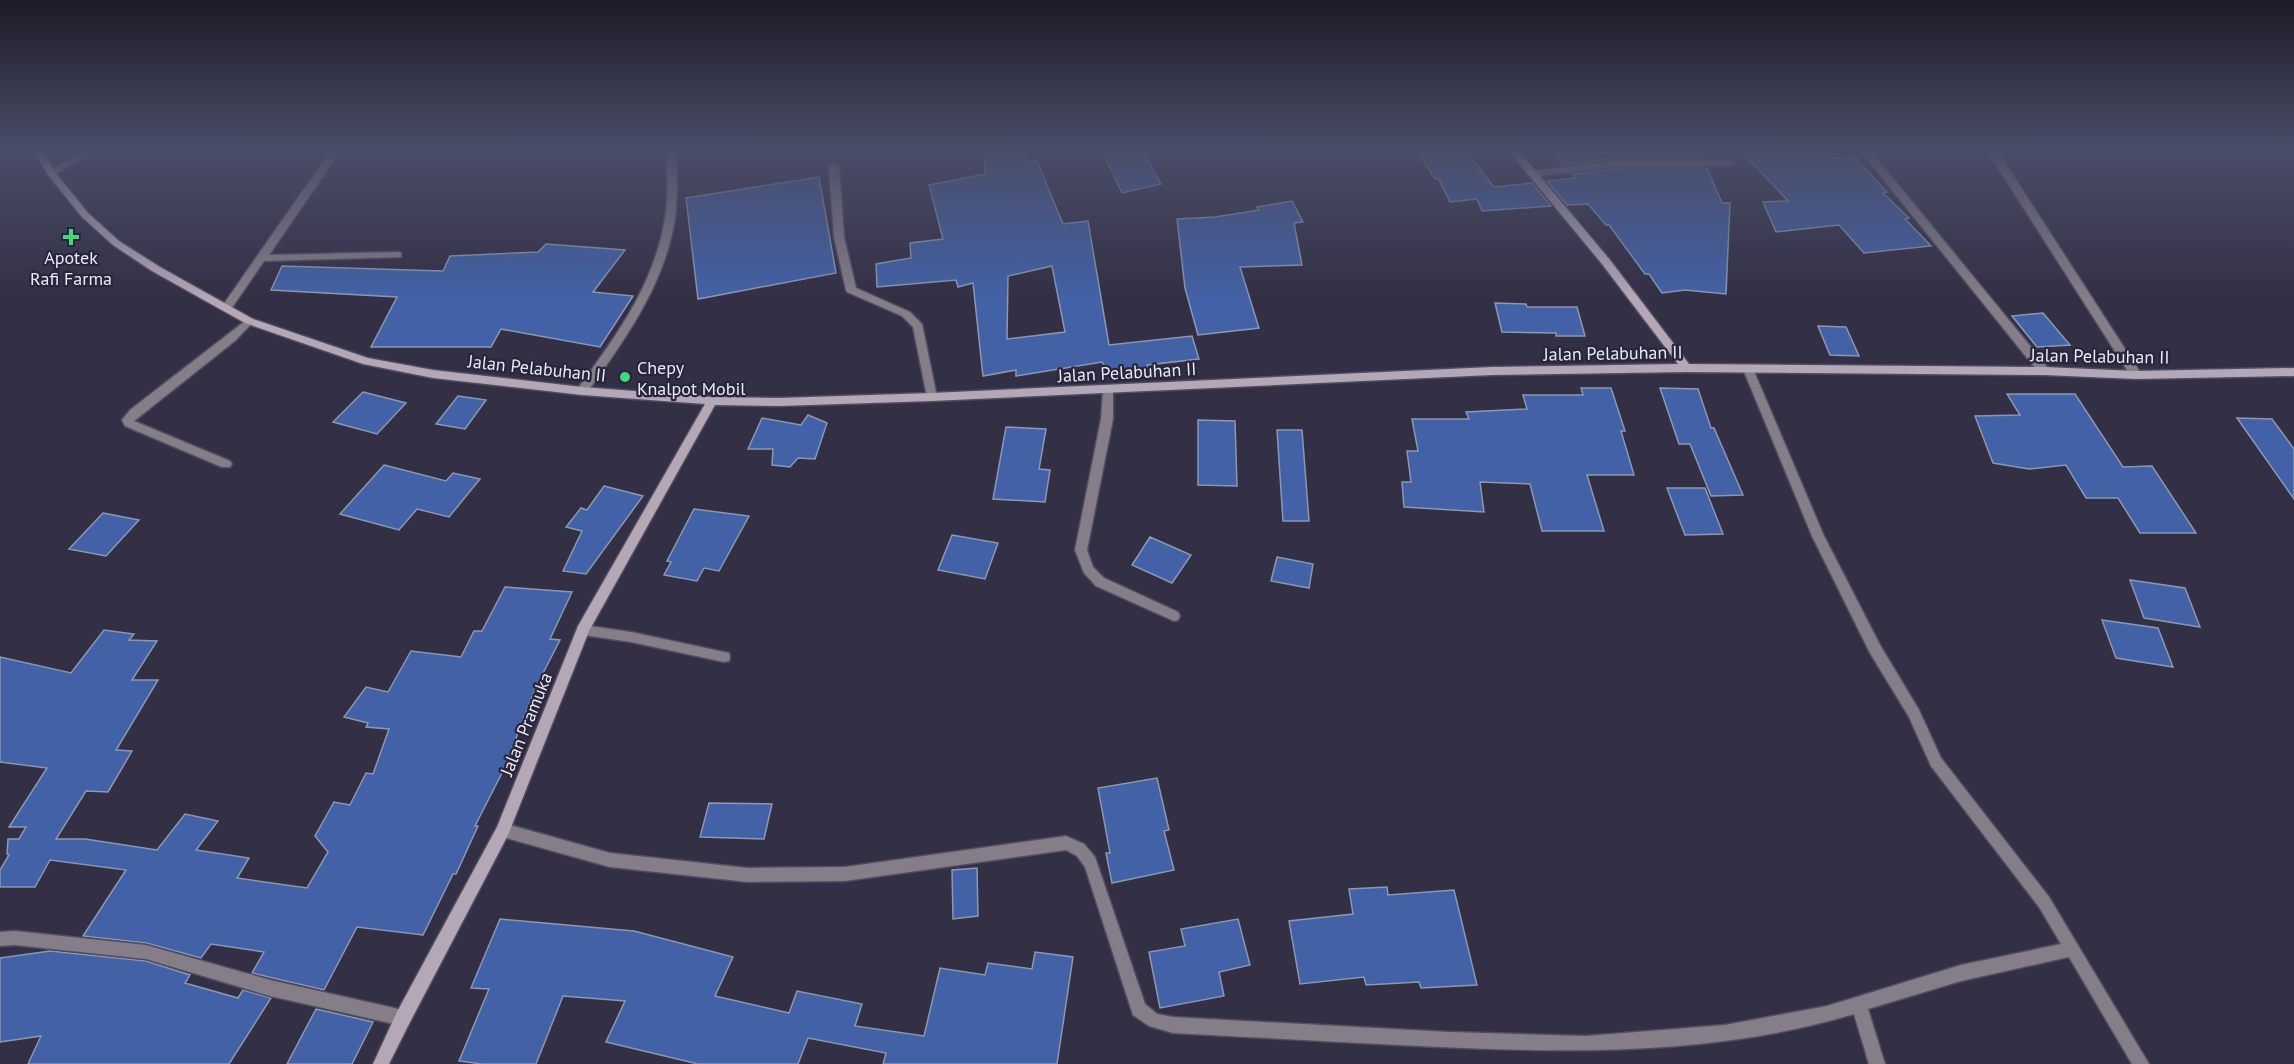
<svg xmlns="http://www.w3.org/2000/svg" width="2294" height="1064" viewBox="0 0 2294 1064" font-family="'PT Sans',sans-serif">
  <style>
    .building { fill: #4261a6; stroke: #8c98b1; stroke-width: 1.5; fill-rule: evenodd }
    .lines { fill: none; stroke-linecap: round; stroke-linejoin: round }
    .lane-casing { stroke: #504d61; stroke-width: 3 }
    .street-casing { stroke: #504d61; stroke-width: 3 }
    .secondary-casing { stroke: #504d61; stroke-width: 3 }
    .lane { fill: #857d87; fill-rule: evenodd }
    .street { fill: #857d87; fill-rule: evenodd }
    .secondary { fill: #b4a7b6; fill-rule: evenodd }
    .poi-dot { fill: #45d77a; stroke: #29253a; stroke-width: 2 }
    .labels { text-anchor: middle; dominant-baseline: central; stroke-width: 4.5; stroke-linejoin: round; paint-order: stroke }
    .poi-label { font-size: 18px; fill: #eae8f7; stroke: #29253a }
    .street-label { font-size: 18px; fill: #eae8f7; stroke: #29253a }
  </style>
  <rect width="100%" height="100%" fill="#332f45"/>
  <path class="building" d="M 985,149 L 1022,149 L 1030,162 L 1037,161 L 1063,224 L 1088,221 L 1109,345 L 1192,336 L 1199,359 L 1147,365 L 1148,370 L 1110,375 L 1102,362 L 1016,376 L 1016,370 L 983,376 L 973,283 L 958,287 L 956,280 L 877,287 L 876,264 L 911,258 L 910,243 L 943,239 L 929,185 L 985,174 ZM 1052,266 L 1065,332 L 1007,339 L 1008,276 Z
    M 1101,149 L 1142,149 L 1161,184 L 1122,193 Z
    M 1416,149 L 1464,149 L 1494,187 L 1532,183 L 1551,206 L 1482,211 L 1477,199 L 1450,202 L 1438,178 L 1435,179 Z
    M 1551,149 L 1699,149 L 1702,158 L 1619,158 L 1564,165 Z
    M 1739,149 L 1823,149 L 1832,158 L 1854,156 L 1887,192 L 1883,193 L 1909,218 L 1905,219 L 1931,246 L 1864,253 L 1839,225 L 1776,232 L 1763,202 L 1788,201 Z
    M 1619,168 L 1707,168 L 1722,203 L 1730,203 L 1726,294 L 1685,290 L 1662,293 L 1649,274 L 1645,274 L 1609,225 L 1606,225 L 1588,204 L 1567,205 L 1547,181 L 1575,178 L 1572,174 Z
    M 819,177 L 836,273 L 698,299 L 686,198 Z
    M 1292,201 L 1303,222 L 1294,223 L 1302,265 L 1240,267 L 1259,328 L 1198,335 L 1185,288 L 1177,219 L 1215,217 L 1259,210 L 1257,207 Z
    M 546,244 L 625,250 L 593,292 L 633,296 L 600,347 L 501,329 L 491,347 L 371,347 L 397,297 L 271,290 L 282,266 L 443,271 L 450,256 L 538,252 Z
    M 1495,303 L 1526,304 L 1527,307 L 1577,307 L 1585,336 L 1556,336 L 1556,333 L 1502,332 Z
    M 2043,313 L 2070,345 L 2037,347 L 2012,316 Z
    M 1818,326 L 1846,327 L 1859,356 L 1830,355 Z
    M 1581,388 L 1611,388 L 1625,431 L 1621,431 L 1634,475 L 1587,475 L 1604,531 L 1542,531 L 1530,484 L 1480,482 L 1484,512 L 1404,507 L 1402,482 L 1411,482 L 1407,451 L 1418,451 L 1412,419 L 1469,419 L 1466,412 L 1527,409 L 1523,395 L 1583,395 Z
    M 1660,388 L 1698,389 L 1711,428 L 1714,428 L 1743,495 L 1711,496 L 1690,444 L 1679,444 Z
    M 363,392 L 406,403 L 377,434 L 333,422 Z
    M 2007,394 L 2075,394 L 2123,467 L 2152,466 L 2196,533 L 2140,533 L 2118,498 L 2086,498 L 2066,465 L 2029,469 L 1993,463 L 1975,416 L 2020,415 Z
    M 458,396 L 486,400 L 465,429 L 436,424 Z
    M 808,415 L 827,423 L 815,459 L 798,458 L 790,467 L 772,465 L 773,449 L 748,449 L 762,418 L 801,425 Z
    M 2237,418 L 2272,419 L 2294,449 L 2294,499 Z
    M 1198,420 L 1235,421 L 1237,486 L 1198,485 Z
    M 1006,427 L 1046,429 L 1039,469 L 1050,470 L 1045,502 L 993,499 Z
    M 1277,430 L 1302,430 L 1309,521 L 1283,521 Z
    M 384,465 L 446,481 L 453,473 L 480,479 L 449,517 L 417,509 L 399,530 L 340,514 Z
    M 604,486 L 643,496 L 586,574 L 563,571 L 582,531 L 566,527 L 581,508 L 587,510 Z
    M 1667,488 L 1705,488 L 1723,534 L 1685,535 Z
    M 694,509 L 749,516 L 719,571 L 704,568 L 697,581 L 664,575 L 671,562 L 667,561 Z
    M 103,513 L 139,520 L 106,556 L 69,549 Z
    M 952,535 L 998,543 L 985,579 L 938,570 Z
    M 1150,537 L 1191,555 L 1172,583 L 1132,565 Z
    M 1277,557 L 1313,564 L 1309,588 L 1271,581 Z
    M 2130,580 L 2185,588 L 2200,627 L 2144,618 Z
    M 505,587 L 572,592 L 550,639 L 560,640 L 536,687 L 504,769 L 475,826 L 478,826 L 456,874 L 453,874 L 423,935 L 357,927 L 324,990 L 252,973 L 264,952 L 211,944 L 201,958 L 146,943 L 83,936 L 126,870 L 50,860 L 35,887 L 0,887 L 0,870 L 9,855 L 7,854 L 8,839 L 19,839 L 26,827 L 9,827 L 47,768 L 0,762 L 0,657 L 71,673 L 104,630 L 134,634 L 129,640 L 157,641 L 132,680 L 158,680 L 116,750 L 132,751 L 108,792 L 86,791 L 56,839 L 85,839 L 157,850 L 185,814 L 218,821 L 196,850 L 249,858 L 237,878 L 307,888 L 328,852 L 315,836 L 334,802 L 350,805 L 366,773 L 373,774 L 389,729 L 366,727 L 368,723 L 344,717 L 366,687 L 388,692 L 411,651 L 461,657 L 474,631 L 482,631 Z
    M 2102,620 L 2158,628 L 2173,667 L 2116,658 Z
    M 1157,778 L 1169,830 L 1164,831 L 1174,870 L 1112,883 L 1106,853 L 1110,853 L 1098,788 Z
    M 709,803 L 772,804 L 764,839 L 700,837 Z
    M 977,868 L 978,916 L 953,919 L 952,870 Z
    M 1387,887 L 1388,895 L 1454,890 L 1477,985 L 1421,988 L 1419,982 L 1366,985 L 1364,977 L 1300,984 L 1289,921 L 1353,914 L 1349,889 Z
    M 500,919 L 634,931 L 733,957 L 715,996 L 789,1013 L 797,991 L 862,1004 L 855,1026 L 924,1036 L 940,968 L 985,975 L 988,963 L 1032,969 L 1035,952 L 1073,957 L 1057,1064 L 883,1064 L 886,1053 L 808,1038 L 798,1064 L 698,1064 L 606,1042 L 625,1001 L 563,996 L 536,1064 L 482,1064 L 459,1061 L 489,989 L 471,988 Z
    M 1238,919 L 1250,965 L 1219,972 L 1224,996 L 1160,1008 L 1149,952 L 1185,946 L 1181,929 Z
    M 50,951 L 146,961 L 190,975 L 185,983 L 238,998 L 243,990 L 271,998 L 229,1064 L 28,1064 L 41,1036 L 0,1042 L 0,958 Z
    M 316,1009 L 373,1022 L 352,1064 L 287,1064 Z"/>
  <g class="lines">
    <defs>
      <path id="lane" d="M 86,149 L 98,149 L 54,175 L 48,175 L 46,173 Z
        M 1986,149 L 1996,149 L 2140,372 L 2141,375 L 2140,378 L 2132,378 Z
        M 834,163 L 839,166 L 844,237 L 856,288 L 910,312 L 922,324 L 937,397 L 936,400 L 928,400 L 927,397 L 913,327 L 902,316 L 847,292 L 846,290 L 834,237 L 829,166 Z
        M 1108,385 L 1113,389 L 1113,419 L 1087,550 L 1093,567 L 1104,578 L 1178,612 L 1180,616 L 1178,620 L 1174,621 L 1096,586 L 1084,573 L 1075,550 L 1101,419 L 1103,389 Z
        M 583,625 L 631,632 L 724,652 L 729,653 L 730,657 L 729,661 L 724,662 L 631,642 L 583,635 L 578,634 L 577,630 L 578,626 Z"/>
      <path id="street" d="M 332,149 L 342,149 L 269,255 L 398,252 L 401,253 L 401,257 L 264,261 L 231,309 L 223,309 L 222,307 L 223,305 Z
        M 666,149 L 676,149 C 677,172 678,195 675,218 C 665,285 624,341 586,394 L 578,394 L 577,391 L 578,388 C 616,337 655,283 665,218 C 669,195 667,172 666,149 Z
        M 1859,149 L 1869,149 L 2048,368 L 2049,371 L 2048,374 L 2040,374 Z
        M 1619,160 L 1730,160 L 1735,163 L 1730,166 L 1619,166 L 1533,177 L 1528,174 L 1533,171 Z
        M 249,318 L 254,321 L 236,340 L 134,421 L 230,461 L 232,464 L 230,467 L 222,467 L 125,426 L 122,420 L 130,410 Z
        M 1748,365 L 1753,369 L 1824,536 L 1880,645 L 1919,710 L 1941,758 L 2049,897 L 2149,1064 L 2132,1064 L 2069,957 L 1961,981 L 1868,1009 L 1885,1064 L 1869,1064 L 1854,1014 C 1709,1058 1550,1053 1399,1045 C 1324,1041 1248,1037 1173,1033 L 1149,1026 L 1133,1015 L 1085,867 L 1077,856 L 1066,850 L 845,881 L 748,882 L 610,867 L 503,837 L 498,835 L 496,830 L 498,825 L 503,823 L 610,853 L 748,868 L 845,867 L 1066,836 L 1084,844 L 1095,857 L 1145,1004 L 1157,1014 L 1173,1017 L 1449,1032 L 1586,1036 L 1725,1025 L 1827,1006 L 1961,965 L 2061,944 L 2039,907 L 1931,766 L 1909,717 L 1870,653 L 1812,536 L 1743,369 Z
        M 15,931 L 146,945 L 270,980 L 403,1010 L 409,1012 L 411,1018 L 409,1024 L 403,1026 L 270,996 L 146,959 L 15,945 L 0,946 L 0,932 Z"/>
      <path id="secondary" d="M 32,149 L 42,149 L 55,172 L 88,213 L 119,241 L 160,267 L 253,319 L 368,358 L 433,370 L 582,387 L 712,397 L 779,398 L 932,393 L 1492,367 L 1678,364 L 1602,264 L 1507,149 L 1517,149 L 1610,260 L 1689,364 L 2044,367 L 2136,371 L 2294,368 L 2294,376 L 2136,379 L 2044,375 L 1686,372 L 1492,375 L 932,401 L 779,406 L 715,405 L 589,631 L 508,835 L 409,1024 L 389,1064 L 373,1064 L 397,1012 L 497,827 L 578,626 L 705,404 L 582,395 L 433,378 L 363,364 L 245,323 L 152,271 L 113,245 L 82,217 L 48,175 Z"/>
    </defs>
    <use href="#lane" class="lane-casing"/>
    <use href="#street" class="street-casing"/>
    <use href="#secondary" class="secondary-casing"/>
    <use href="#lane" class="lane"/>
    <use href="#street" class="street"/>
    <use href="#secondary" class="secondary"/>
  </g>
  <linearGradient id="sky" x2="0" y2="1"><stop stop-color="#1c1a26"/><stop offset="0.5" stop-color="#4a4d68"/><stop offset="1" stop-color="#4a4d68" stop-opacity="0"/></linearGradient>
  <rect width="2294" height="298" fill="url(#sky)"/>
  <g class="poi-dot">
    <path d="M68 228h6v6h6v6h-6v6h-6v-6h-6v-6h6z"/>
    <circle cx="625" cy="377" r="6"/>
  </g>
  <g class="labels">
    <g class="poi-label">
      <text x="71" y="257">Apotek<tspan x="71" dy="21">Rafi Farma</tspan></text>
      <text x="637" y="367" text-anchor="start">Chepy<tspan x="637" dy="21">Knalpot Mobil</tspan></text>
    </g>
    <g class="street-label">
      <text transform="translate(1613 353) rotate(-1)">Jalan Pelabuhan II</text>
      <text transform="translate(2100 356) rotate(1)">Jalan Pelabuhan II</text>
      <text transform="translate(537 368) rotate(6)">Jalan Pelabuhan II</text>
      <text transform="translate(1127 372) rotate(-3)">Jalan Pelabuhan II</text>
      <text transform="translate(526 724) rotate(-68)">Jalan Pramuka</text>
    </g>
  </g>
</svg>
